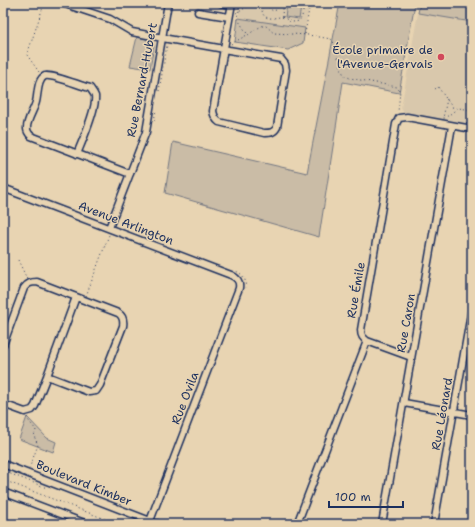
<svg xmlns="http://www.w3.org/2000/svg" width="475" height="527" viewBox="0 0 475 527" font-family="'Shantell Sans',sans-serif">
  <style>
    .built { fill: #d9c8ac }
    .green { fill: #cabca6; stroke: #727682 }
    .lines { fill: none; stroke-linecap: round; stroke-linejoin: round }
    .minor-casing { stroke: #1b2f5e; stroke-width: 9 }
    .path { stroke: #1b2f5e; stroke-width: 1; stroke-dasharray: 1 3; stroke-linecap: butt }
    .minor { stroke: #e8d4b2; stroke-width: 6 }
    .poi-dot { fill: #d1495b; stroke: #e8d4b2; stroke-width: 1.5 }
    .labels { text-anchor: middle; dominant-baseline: central; stroke-width: 3; stroke-linejoin: round; paint-order: stroke }
    .poi-label { font-size: 12px; fill: #1b2f5e; stroke: #e8d4b2; text-anchor: end }
    .street-label { font-size: 12px; fill: #1b2f5e; stroke: #e8d4b2 }
  </style>
  <rect width="100%" height="100%" fill="#e8d4b2"/>
  <filter id="ink" filterUnits="userSpaceOnUse"><feTurbulence type="fractalNoise" baseFrequency=".025" numOctaves="2"/><feDisplacementMap in="SourceGraphic" scale="8" xChannelSelector="R" yChannelSelector="G"/><feConvolveMatrix kernelMatrix="1 2 1 2 8 2 1 2 1" color-interpolation-filters="sRGB"/></filter>
  <g filter="url(#ink)">
    <path class="built" d="M 241,3 L 310,3 L 305,28 L 238,18 Z
      M 418,13 L 472,22 L 472,125 L 404,113 L 401,108 Z"/>
    <path class="green" d="M 340,3 L 415,3 L 399,93 L 343,82 L 319,237 L 165,193 L 173,142 L 307,173 Z
      M 420,3 L 472,3 L 472,22 L 418,13 Z
      M 287,5 L 301,7 L 299,19 L 285,17 Z
      M 238,18 L 305,28 L 303,43 L 288,50 L 235,42 Z
      M 137,37 L 151,40 L 153,42 L 154,46 L 150,69 L 130,66 Z
      M 27,417 L 47,438 L 56,442 L 53,452 L 19,439 Z"/>
    <g class="lines">
      <defs>
        <path id="minor" d="M 62,3 L 110,19 L 132,32 L 168,39 L 224,49 L 229,50 L 281,59 L 285,64 L 286,70 L 277,127 C 274,133 270,133 264,133 L 219,122 C 215,119 214,116 213,111 L 223,54 C 226,37 229,20 232,3
          M 221,3 L 232,5
          M 198,12 L 229,17
          M 77,154 C 82,142 97,108 95,96 C 94,93 92,91 90,88 C 81,86 52,74 45,76 C 37,79 38,95 36,102 C 34,110 26,121 27,129 C 27,132 29,134 31,136 L 130,174
          M 3,188 L 231,275 C 237,278 240,281 239,288 L 150,521
          M 109,228 L 146,132 L 168,3
          M 3,345 L 24,288 C 28,283 31,282 37,282 L 118,313 C 123,316 124,320 123,326 L 100,385 L 96,391 L 89,392 L 47,376
          M 411,357 L 367,341 C 363,338 361,336 361,330 L 396,124 L 399,118 L 407,117 L 472,129
          M 404,403 L 472,415
          M 3,404 L 25,412 L 32,410 L 35,406 L 47,376 L 76,297
          M 3,464 L 158,524
          M 3,492 L 87,524
          M 297,524 L 367,341
          M 382,524 L 452,126
          M 434,524 L 472,308"/>
      </defs>
      <use href="#minor" class="minor-casing"/>
      <path class="path" d="M 240,3 L 237,18 L 248,35 C 252,32 262,24 266,26 C 269,28 271,31 274,33 L 308,35 L 331,39 L 333,41 L 343,73 L 345,76 L 350,78 L 397,87 L 400,91 L 398,112
        M 264,3 C 260,10 262,19 272,18 C 275,18 278,17 281,17 C 290,19 287,24 299,21 C 304,15 305,7 298,3
        M 270,3 L 269,7 L 270,9 L 273,11 L 276,10 L 279,4
        M 277,3 L 284,4 L 289,3
        M 293,6 L 293,3
        M 236,13 L 254,3
        M 283,17 L 282,11 L 285,4
        M 305,34 L 310,3
        M 231,44 L 247,35
        M 39,72 L 27,55 L 44,4 L 47,3
        M 435,89 L 438,87 L 452,107 L 472,110
        M 159,91 L 167,45
        M 447,99 L 443,118 L 445,118 L 458,108
        M 154,121 L 156,110
        M 18,260 L 27,279
        M 233,270 C 242,273 247,278 245,288
        M 86,296 L 109,235
        M 27,417 L 28,420 L 36,430 L 34,436 L 38,445 L 29,469
        M 3,471 L 47,488
        M 3,480 L 118,524"/>
      <use href="#minor" class="minor"/>
    </g>
  </g>
  <circle class="poi-dot" cx="441" cy="57" r="4"/>
  <g class="labels">
    <g class="poi-label">
      <text x="433" y="50">École primaire de<tspan x="433" dy="14">l'Avenue-Gervais</tspan></text>
    </g>
    <g class="street-label">
      <text transform="translate(142 80) rotate(-79)">Rue Bernard-Hubert</text>
      <text transform="translate(126 223) rotate(21)">Avenue Arlington</text>
      <text transform="translate(356 290) rotate(-80)">Rue Émile</text>
      <text transform="translate(406 323) rotate(-80)">Rue Caron</text>
      <text transform="translate(185 398) rotate(-69)">Rue Ovila</text>
      <text transform="translate(442 414) rotate(-80)">Rue Léonard</text>
      <text transform="translate(84 483) rotate(22)">Boulevard Kimber</text>
    </g>
  </g>
  <rect width="475" height="527" fill="none" stroke="#e8d4b2" stroke-width="16"/>
  <rect x="8" y="8" width="459" height="511" fill="none" stroke="#1b2f5e" stroke-width="1.5" filter="url(#ink)"/>
  <path d="M329 501v6h74v-6" fill="none" stroke="#1b2f5e" stroke-width="2"/>
  <text x="335" y="501" font-size="12" fill="#1b2f5e" stroke="#e8d4b2" stroke-width="3" paint-order="stroke">100 m</text>
</svg>
